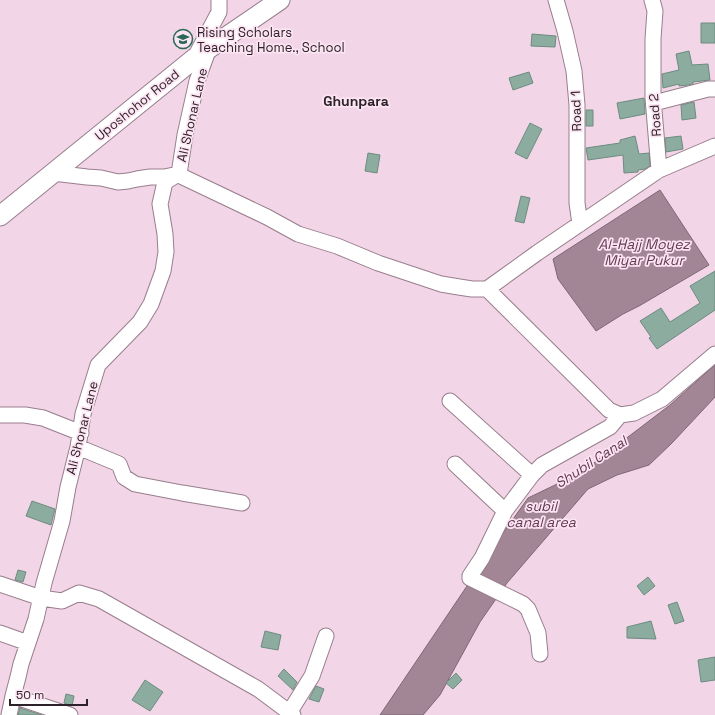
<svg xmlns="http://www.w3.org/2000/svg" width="715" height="715" viewBox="0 0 715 715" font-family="'Space Grotesk',sans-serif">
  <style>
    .water { fill: #a28696; stroke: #7f6875 }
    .building { fill: #8caca0; stroke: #6c8c80 }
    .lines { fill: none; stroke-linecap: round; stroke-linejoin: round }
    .minor-casing { stroke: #987e8d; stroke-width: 17 }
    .major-casing { stroke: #987e8d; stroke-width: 21 }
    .minor { stroke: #fff; stroke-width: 15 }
    .major { stroke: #fff; stroke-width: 19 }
    .labels { text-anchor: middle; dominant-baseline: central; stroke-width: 3.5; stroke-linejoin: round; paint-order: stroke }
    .poi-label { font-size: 13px; fill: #2d2229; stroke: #fce4f2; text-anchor: start }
    .street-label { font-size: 13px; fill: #2d2229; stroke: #fce4f2 }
    .neighbourhood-label { font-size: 14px; font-weight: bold; fill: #2d2229; stroke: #fce4f2 }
    .water-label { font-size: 14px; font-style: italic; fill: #623852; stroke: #fce4f2 }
  </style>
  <rect width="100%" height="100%" fill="#f2d5e6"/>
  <path class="water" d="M 660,190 L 709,265 L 639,306 L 623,314 L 596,331 L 558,279 L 553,259 Z
    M 715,365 L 715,397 L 672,443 L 649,465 L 617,475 L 588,489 L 507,583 L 480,622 L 440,695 L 423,715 L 380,715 L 496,543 L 528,498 L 582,472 L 670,405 Z"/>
  <path class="building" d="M 701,23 L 715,23 L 715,43 L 701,43 Z
    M 532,34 L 556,36 L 555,47 L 531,46 Z
    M 689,51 L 692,65 L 708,64 L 710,80 L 693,82 L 693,84 L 688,85 L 679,86 L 679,84 L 663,88 L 662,74 L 679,70 L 676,54 Z
    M 529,72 L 533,83 L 513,90 L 509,78 Z
    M 644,98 L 645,114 L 620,119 L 617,103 Z
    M 694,102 L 696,118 L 682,120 L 681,105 Z
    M 586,110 L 593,110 L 593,126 L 586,126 Z
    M 530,123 L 542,129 L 527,159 L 515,153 Z
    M 635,136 L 639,154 L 649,153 L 650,166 L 645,169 L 638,170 L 638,172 L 624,173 L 623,155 L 588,160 L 586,148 L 620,143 L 620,140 Z
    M 681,136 L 683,149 L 666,152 L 665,138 Z
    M 368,153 L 380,155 L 377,173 L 365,171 Z
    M 521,196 L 530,198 L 524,223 L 515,221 Z
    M 715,271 L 715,310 L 657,349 L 649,338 L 651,337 L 640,321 L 661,308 L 670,322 L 700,303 L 690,286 Z
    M 32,501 L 55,509 L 51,525 L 26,516 Z
    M 18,570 L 26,572 L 23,582 L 15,580 Z
    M 648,577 L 655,586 L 644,595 L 637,586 Z
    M 677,602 L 684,621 L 675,624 L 668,605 Z
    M 651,621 L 656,639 L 627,638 L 627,627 Z
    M 265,631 L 281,635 L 278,650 L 261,647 Z
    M 715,657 L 715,680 L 701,682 L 698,660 Z
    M 284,669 L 297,682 L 293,690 L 278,676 Z
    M 456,673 L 462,680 L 453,689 L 446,683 Z
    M 145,680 L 163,692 L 150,711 L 132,700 Z
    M 316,686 L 324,689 L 319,702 L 309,699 Z
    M 66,694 L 74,696 L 72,706 L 64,703 Z
    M 20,708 L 42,715 L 18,715 Z"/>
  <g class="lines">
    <defs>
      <path id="minor" d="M 556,0 L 565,31 L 574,71 L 577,105 L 577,203 L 580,224
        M 652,0 L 655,11 L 653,39 L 653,98 L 659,170
        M 195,57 L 219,12 L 219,0
        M 654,103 L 708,89 L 715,89
        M 53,173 L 87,177 L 101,178 L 118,182 L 128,181 L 137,179 L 150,177 L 164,177 L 179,174 L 183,177 L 267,217 L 298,234 L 337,246 L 378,263 L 441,284 L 459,287 L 472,289 L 487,289 L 537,253 L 659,170 L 715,146
        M 179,174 L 185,135 L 197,81 L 209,48
        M 487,289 L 609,410 L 620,415 L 634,413 L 662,399 L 715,354
        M 450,401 L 532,475
        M 0,415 L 25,415 L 43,418 L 81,433
        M 78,447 L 119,464 L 124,477 L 135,484 L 182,493 L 242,503
        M 455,464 L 505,511
        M 0,584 L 41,598 L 62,601 L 79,593 L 99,599 L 258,689 L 293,715
        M 0,633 L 28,643
        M 540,654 L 538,633 L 528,609 L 523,604 L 470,578 L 470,576 L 482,558 L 505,511 L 532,475 L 542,465 L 610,427 L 620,415
        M 13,696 L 70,715
        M 289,713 L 312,676 L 326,636
        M 9,715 L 13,696 L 18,677 L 21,664 L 36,619 L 44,583 L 62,521 L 68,487 L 78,447 L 83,414 L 98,365 L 140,322 L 151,304 L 163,271 L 166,252 L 165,234 L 160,204 L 165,182 L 178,174"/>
      <path id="major" d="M 0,216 L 195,58 L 280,0"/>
    </defs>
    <use href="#minor" class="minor-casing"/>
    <use href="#major" class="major-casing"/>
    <use href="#minor" class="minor"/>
    <use href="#major" class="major"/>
  </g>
  <defs>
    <symbol id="school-ring" viewBox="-11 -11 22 22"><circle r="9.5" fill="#fce4f2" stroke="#296855" stroke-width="1.5"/><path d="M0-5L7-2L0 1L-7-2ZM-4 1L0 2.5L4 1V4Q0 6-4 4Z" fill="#296855"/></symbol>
  </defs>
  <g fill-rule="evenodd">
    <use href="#school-ring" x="172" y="28" width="22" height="22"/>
  </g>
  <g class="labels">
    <g class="poi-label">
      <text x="197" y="32">Rising Scholars<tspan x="197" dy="15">Teaching Home., School</tspan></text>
    </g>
    <g class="street-label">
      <text transform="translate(137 105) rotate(-39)">Uposhohor Road</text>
      <text transform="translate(576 111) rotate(-92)">Road 1</text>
      <text transform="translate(192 115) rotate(-77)">Ali Shonar Lane</text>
      <text transform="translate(655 115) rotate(-94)">Road 2</text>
      <text transform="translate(82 428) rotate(-76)">Ali Shonar Lane</text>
    </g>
    <g class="neighbourhood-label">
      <text x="356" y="101">Ghunpara</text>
    </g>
    <g class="water-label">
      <text x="644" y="244">Al-Hajj Moyez<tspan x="644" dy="16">Miyar Pukur</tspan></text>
      <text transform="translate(591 462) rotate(-33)">Shubil Canal</text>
      <text x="541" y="506">subil<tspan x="541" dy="16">canal area</tspan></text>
    </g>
  </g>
  <path d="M10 699v6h77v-6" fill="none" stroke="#2d2229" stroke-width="2"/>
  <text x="16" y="699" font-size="12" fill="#2d2229" stroke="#fce4f2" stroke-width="3" paint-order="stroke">50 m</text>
</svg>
